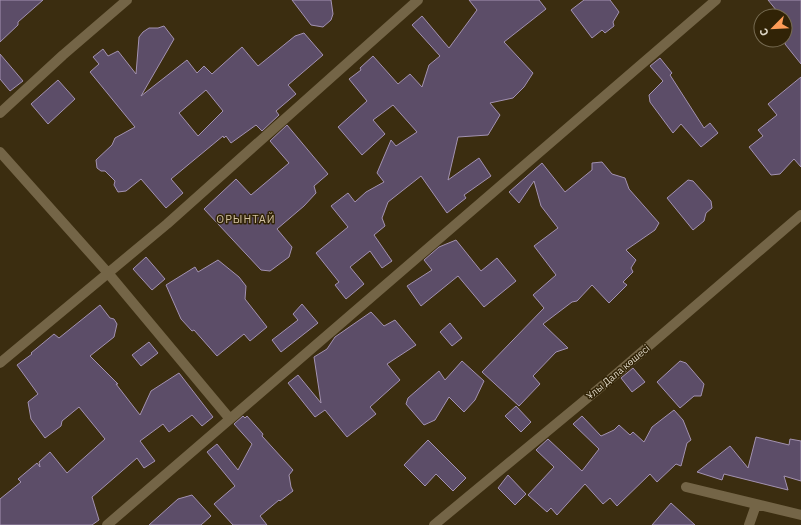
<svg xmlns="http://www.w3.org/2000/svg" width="801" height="525" viewBox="0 0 801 525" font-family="'IBM Plex Sans',sans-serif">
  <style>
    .building { fill: #5c4d68; stroke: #a392b1; fill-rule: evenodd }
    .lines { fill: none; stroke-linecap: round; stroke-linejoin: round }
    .minor { stroke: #746547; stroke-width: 10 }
    .labels { text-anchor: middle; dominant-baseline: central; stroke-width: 3; stroke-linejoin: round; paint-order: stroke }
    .street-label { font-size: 10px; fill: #ded6c5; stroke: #312306 }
    .neighbourhood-label { font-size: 11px; letter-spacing: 1px; fill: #d2c1a0; stroke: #312306 }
  </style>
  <rect width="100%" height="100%" fill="#3b2d10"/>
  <path class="building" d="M 0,0 L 43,0 L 18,22 L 18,25 L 0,42 Z
    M 292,0 L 331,0 L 333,14 L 331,20 L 323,27 L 311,25 Z
    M 469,0 L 539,0 L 546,9 L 504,42 L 533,73 L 524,87 L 513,98 L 490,103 L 500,115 L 488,135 L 458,137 L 448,180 L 479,158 L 491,176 L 464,195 L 466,198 L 447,213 L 421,176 L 388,202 L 382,218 L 385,226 L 374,235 L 392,261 L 382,268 L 370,251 L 350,267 L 364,284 L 346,299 L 335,285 L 339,282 L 316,253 L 348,227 L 331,206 L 348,193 L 355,202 L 366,192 L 384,182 L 377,173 L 391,140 L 396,146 L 417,132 L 393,105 L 373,120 L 385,134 L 362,155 L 338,127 L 367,101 L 349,79 L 361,70 L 360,68 L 373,56 L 398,84 L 410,74 L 422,87 L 429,65 L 440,56 L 412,25 L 422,16 L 449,48 L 477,10 Z
    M 584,0 L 610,0 L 619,12 L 613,22 L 614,26 L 605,33 L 602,30 L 592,38 L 571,10 Z
    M 768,0 L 801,0 L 801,64 L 785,44 L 785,16 L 781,16 Z
    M 164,26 L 174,39 L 141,96 L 187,60 L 197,73 L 204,66 L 212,74 L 242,47 L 258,66 L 295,36 L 304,33 L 323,55 L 288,85 L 296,94 L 276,111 L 279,115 L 262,131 L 256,125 L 231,143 L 226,136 L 224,138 L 223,136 L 171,179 L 183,193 L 166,208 L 141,179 L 126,191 L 118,192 L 114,185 L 115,181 L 105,171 L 101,171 L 97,168 L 96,160 L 112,145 L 115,138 L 135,127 L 90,72 L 99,64 L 93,57 L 103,49 L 108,56 L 118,51 L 136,74 L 139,37 L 143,32 L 149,28 L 158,28 ZM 206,90 L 223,111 L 198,136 L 179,113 Z
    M 0,54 L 23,81 L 10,91 L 0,79 Z
    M 660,58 L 672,73 L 670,75 L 704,128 L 710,123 L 718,133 L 701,147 L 681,124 L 673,133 L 650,102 L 649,95 L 663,81 L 650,66 Z
    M 801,77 L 801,167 L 794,159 L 780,174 L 771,175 L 749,147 L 763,136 L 758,130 L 777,115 L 768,104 Z
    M 58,80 L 75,99 L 48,124 L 31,104 Z
    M 287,125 L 328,174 L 314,186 L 316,193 L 304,206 L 277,229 L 292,247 L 289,257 L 270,271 L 261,270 L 204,209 L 236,179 L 251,195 L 289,163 L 270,141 Z
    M 602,162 L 612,174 L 625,178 L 629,189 L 659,223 L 655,230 L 626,250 L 636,260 L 631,268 L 633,272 L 623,282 L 627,285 L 609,303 L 592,285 L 577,301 L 572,302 L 543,324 L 568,348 L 556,352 L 533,376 L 540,384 L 519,406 L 482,372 L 544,308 L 533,295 L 556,275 L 534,246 L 558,228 L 541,206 L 534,181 L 519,203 L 509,192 L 542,163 L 565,192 L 592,170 L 592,163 Z
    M 688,180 L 693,181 L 711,201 L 712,208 L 706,213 L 704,221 L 693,230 L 667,198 Z
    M 456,240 L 481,271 L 497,258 L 516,281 L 484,307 L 458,276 L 421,306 L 407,286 L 432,270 L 424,260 L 439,247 Z
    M 146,257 L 165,279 L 152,290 L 133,269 Z
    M 218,260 L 239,277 L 246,286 L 245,299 L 267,327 L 250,341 L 244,334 L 217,356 L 194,330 L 192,331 L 181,319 L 166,285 L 195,267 L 198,272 Z
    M 302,304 L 318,323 L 281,352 L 272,340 L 298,320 L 293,314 Z
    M 100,305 L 110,318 L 114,319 L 117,324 L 114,337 L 90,356 L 118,384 L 116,384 L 140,415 L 151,391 L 179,373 L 213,417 L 202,426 L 192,415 L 169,432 L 163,424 L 140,441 L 155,461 L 144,468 L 137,458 L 92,497 L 99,520 L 92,525 L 0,525 L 0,499 L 21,482 L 18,479 L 37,463 L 40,467 L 39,462 L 50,452 L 67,473 L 105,439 L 79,407 L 62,421 L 61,426 L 45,438 L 31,419 L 28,402 L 38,394 L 17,365 L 32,354 L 31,353 L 54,334 L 59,338 Z
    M 371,312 L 384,326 L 395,320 L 416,345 L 387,364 L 400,380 L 370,407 L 376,414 L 347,437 L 325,410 L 315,417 L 288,383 L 298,375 L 321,403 L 314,357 L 327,349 L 335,337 Z
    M 450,323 L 462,338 L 452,346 L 440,332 Z
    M 149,342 L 158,353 L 141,366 L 132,355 Z
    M 462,361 L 484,381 L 475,400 L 464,412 L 449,397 L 435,420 L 424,425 L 406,404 L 408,398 L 439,371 L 445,380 Z
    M 680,361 L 686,363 L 704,384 L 701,396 L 694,396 L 680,408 L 657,382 Z
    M 633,368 L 645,382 L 632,392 L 621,378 Z
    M 516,406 L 531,422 L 521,432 L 505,416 Z
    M 674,410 L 683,420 L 691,440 L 687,443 L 681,466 L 676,464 L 657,482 L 650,474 L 617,506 L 610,498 L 603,504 L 585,484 L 557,515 L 551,508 L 547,512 L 528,495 L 554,467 L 536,450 L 548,439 L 582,471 L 599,449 L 573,424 L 582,416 L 601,436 L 614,430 L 619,425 L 630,435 L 633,432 L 644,442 L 652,427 Z
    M 243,416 L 245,418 L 247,416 L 263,434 L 262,436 L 293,470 L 289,475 L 291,487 L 293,491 L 280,501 L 279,500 L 260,516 L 267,525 L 233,525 L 214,504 L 235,486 L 207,452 L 217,444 L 238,470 L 252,444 L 234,424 Z
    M 756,437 L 789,445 L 790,439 L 801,441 L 801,481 L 784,476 L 788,490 L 724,474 L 722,480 L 697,472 L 730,446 L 748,468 Z
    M 428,440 L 466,478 L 453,491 L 436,474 L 425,486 L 404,465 Z
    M 508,475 L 526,494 L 515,505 L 498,488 Z
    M 192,495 L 211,516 L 201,525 L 149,525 L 178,499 Z
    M 671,503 L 695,525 L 652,525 Z"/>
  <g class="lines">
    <path class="minor" d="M 0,113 L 63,55 L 127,0
      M 0,152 L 108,273 L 230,419
      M 0,363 L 167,224 L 418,0
      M 686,487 L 801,515
      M 107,525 L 716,0
      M 434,525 L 608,381 L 801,215
      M 749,525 L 756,505"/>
  </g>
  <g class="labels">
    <g class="street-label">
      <text transform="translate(618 372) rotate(-40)">Ұлы Дала көшесі</text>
    </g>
    <g class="neighbourhood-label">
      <text x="246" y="219">ОРЫНТАЙ</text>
    </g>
  </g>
  <g transform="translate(773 28) rotate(246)"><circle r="19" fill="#312306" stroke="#766b52"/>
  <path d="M0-3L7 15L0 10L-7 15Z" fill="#fe9c57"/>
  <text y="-6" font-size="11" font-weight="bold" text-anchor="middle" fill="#ded6c5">С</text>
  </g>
</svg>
